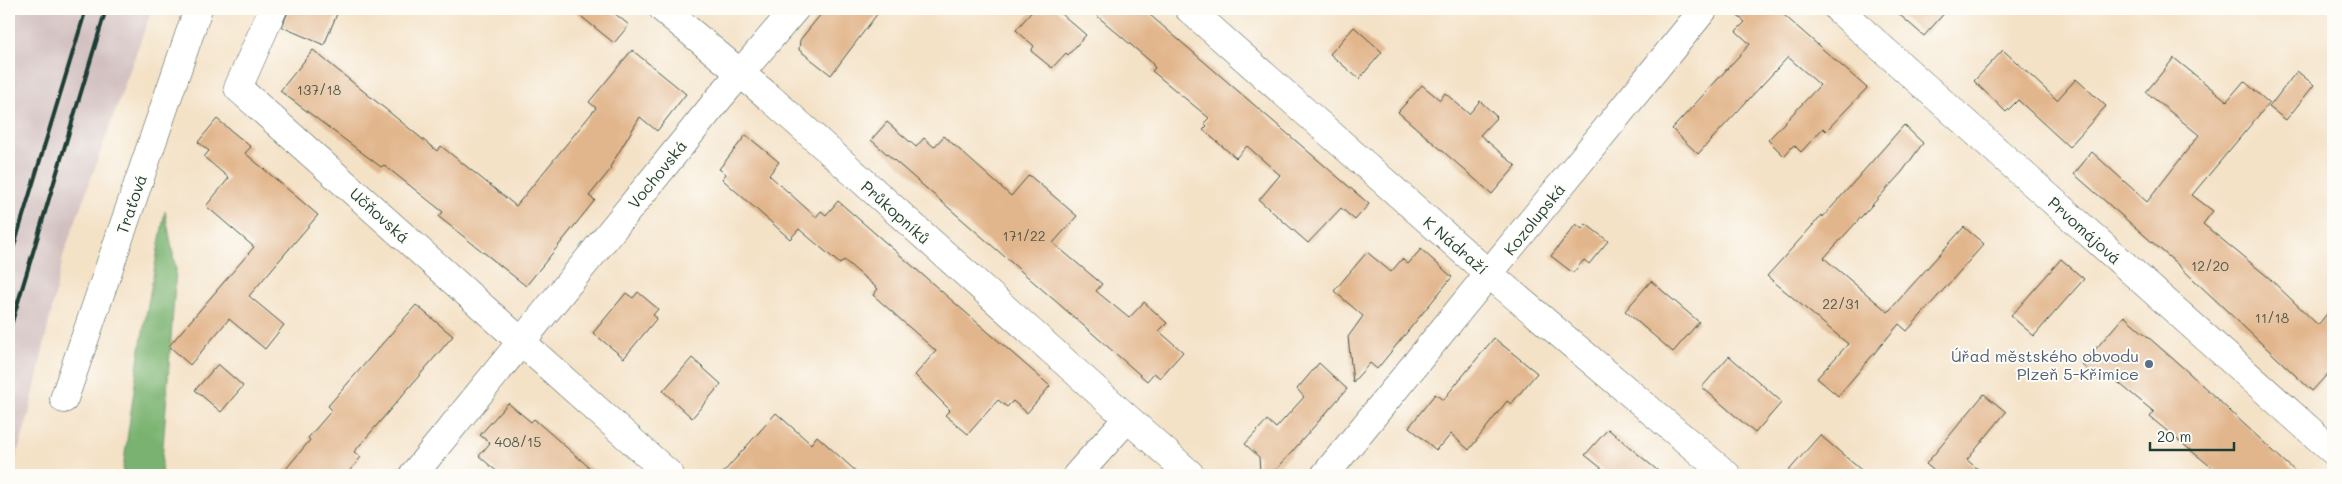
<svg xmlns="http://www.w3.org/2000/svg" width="2342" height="484" viewBox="0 0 2342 484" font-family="Mali,sans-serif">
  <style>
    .industrial { fill: #d2bfc0 }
    .forest { fill: #7ab371; stroke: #4c7852 }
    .building { fill: #e2b68c }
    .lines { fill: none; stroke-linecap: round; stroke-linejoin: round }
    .minor-casing { stroke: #3f564a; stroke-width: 29 }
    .tertiary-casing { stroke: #3f564a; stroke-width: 29 }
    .minor { stroke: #fff; stroke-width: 28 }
    .tertiary { stroke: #fff; stroke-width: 28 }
    .rail { stroke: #1f3d34; stroke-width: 4 }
    .service-dot { fill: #5c6f8a; stroke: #fdfcf7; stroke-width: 2 }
    .labels { text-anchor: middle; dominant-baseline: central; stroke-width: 4; stroke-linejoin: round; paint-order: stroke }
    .number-label { font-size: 14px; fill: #505b4a }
    .street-label { font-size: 16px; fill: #1f3d34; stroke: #fdfcf7 }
    .service-label { font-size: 16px; fill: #4e5e75; stroke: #fdfcf7; text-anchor: end }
  </style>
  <rect width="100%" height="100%" fill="#fdfcf7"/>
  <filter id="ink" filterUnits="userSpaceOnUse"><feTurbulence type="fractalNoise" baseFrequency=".02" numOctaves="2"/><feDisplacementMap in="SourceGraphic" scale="10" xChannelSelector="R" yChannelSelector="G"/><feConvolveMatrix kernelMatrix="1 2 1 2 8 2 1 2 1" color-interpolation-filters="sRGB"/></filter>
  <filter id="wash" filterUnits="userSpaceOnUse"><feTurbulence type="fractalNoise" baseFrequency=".0096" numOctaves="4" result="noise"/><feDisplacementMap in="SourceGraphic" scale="20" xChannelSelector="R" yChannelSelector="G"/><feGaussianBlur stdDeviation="1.12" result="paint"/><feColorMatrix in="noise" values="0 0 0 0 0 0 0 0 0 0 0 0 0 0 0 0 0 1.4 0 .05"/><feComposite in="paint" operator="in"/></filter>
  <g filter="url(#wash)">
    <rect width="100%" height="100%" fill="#f4e2c7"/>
    <path class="industrial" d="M 9,9 L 152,9 L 64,253 L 29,414 L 11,475 L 9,475 Z"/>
    <path class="forest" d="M 165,211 L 176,270 L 161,475 L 122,475 L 140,348 Z"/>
    <g id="blocks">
      <path class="building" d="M 289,9 L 339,9 L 324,45 L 282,27 Z
        M 572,9 L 609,9 L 629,25 L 614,43 Z
        M 825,9 L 881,9 L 831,75 L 799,50 L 800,40 Z
        M 1034,9 L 1056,9 L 1086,35 L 1068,55 L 1066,53 L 1052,68 L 1031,51 L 1034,46 L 1016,30 Z
        M 1089,9 L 1143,9 L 1369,204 L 1355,220 L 1341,208 L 1308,243 L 1259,200 L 1280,175 L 1247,146 L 1236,158 L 1203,130 L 1207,126 L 1204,123 L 1209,118 L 1152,71 L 1155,68 L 1151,62 Z
        M 1729,9 L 1777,9 L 1867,88 L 1826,131 L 1823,128 L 1801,152 L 1794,145 L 1784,156 L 1768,140 L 1820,85 L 1788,57 L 1698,154 L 1672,129 L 1750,44 L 1736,31 L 1745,22 Z
        M 1893,9 L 1948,9 L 1924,36 Z
        M 1354,27 L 1382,52 L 1359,79 L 1330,54 Z
        M 313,50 L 437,151 L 441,146 L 516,206 L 596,108 L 589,102 L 632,50 L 686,94 L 657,131 L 640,117 L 610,167 L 611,169 L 589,196 L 595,200 L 526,286 L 439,217 L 443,212 L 384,165 L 381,167 L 280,91 Z
        M 2003,50 L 2057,100 L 2076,79 L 2106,106 L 2069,147 L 2018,100 L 2006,112 L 1974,81 Z
        M 2174,58 L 2227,101 L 2244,81 L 2269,103 L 2192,195 L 2213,211 L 2203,224 L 2268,277 L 2318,325 L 2333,306 L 2333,368 L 2312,391 L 2176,263 L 2074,174 L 2092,152 L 2147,202 L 2199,135 L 2146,92 Z
        M 2297,71 L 2314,85 L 2286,120 L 2269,107 Z
        M 1422,85 L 1440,100 L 1445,93 L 1469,114 L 1480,101 L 1497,117 L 1480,135 L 1516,166 L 1492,194 L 1398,112 Z
        M 217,119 L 251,147 L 245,153 L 318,215 L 249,296 L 284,325 L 265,349 L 229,319 L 190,365 L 169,346 L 254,247 L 206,206 L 229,178 L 204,157 L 209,151 L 198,142 Z
        M 887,122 L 916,147 L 924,138 L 934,147 L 944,136 L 1011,196 L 1029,175 L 1077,216 L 1053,243 L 1102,284 L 1096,291 L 1129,318 L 1144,302 L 1167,323 L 1159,331 L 1183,352 L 1160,378 L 1154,373 L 1147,381 L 871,140 Z
        M 1904,125 L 1923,143 L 1902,172 L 1824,258 L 1888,312 L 1964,227 L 1984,244 L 1907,331 L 1899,324 L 1838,396 L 1817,378 L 1848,344 L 1767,276 L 1822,215 L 1823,217 Z
        M 746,135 L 779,162 L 769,175 L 816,217 L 821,211 L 826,215 L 838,201 L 1050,386 L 1027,413 L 1013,401 L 1007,407 L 998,400 L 968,434 L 945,415 L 950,410 L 915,375 L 936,351 L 873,295 L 878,289 L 844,260 L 840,264 L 799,229 L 790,239 L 722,179 L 726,174 L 719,169 Z
        M 1576,224 L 1582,229 L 1586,224 L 1608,241 L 1589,264 L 1584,260 L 1573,273 L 1551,256 Z
        M 1421,249 L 1452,277 L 1377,369 L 1370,363 L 1353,382 L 1348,337 L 1363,316 L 1334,291 L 1367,252 L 1391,272 L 1402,259 L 1408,264 Z
        M 2061,259 L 2084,279 L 2034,336 L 2011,316 Z
        M 1651,281 L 1699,322 L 1673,352 L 1625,311 Z
        M 638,292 L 658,309 L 653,315 L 657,318 L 624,358 L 593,333 L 626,293 L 633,298 Z
        M 416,305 L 453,336 L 354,452 L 361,457 L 346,475 L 281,475 L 310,440 L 308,438 L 332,410 L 328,406 Z
        M 2124,316 L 2188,372 L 2299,475 L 2221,475 L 2150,417 L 2154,412 L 2108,374 L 2101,382 L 2082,365 Z
        M 1494,338 L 1537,373 L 1511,404 L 1507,401 L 1469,450 L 1451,434 L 1441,446 L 1440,445 L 1436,450 L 1409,427 L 1435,394 L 1443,400 Z
        M 1729,356 L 1782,402 L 1755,433 L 1702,387 Z
        M 692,358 L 721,384 L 692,418 L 663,391 Z
        M 1319,363 L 1347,389 L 1276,470 L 1260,472 L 1259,457 L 1245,444 L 1267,420 L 1276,428 L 1304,397 L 1297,389 Z
        M 218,364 L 243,386 L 221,412 L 195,390 Z
        M 1984,394 L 2006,412 L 1967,460 L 1985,475 L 1939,475 L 1926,464 Z
        M 508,403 L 531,422 L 534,419 L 598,475 L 501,475 L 479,456 L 490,443 L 480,435 Z
        M 776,413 L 811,444 L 817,436 L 860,475 L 721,475 Z
        M 1608,429 L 1663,475 L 1610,475 L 1585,455 Z
        M 1820,435 L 1867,475 L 1785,475 Z"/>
    </g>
  </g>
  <g filter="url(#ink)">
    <use href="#blocks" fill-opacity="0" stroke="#3f564a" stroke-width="1"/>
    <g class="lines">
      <defs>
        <path id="minor" d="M 273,9 L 238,88 L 670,475
          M 663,9 L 769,97 L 1191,475
          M 1189,9 L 1489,274 L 1727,475
          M 64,399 L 198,9
          M 413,475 L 720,97 L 795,9
          M 1077,475 L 1126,420
          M 1325,475 L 1704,9"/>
        <path id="tertiary" d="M 1838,9 L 2333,451"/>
      </defs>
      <use href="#minor" class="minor-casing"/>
      <use href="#tertiary" class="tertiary-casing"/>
      <use href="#minor" class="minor"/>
      <use href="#tertiary" class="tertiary"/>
      <path class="rail" d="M 9,262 L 86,9
        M 9,332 L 106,9"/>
    </g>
  </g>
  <circle class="service-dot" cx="2149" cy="364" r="5"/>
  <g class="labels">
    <g class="number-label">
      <text x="319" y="89">137/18</text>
      <text x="1024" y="235">171/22</text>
      <text x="2210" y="265">12/20</text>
      <text x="1841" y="303">22/31</text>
      <text x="2272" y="317">11/18</text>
      <text x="518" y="441">408/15</text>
    </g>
    <g class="street-label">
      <text transform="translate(657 174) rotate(-51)">Vochovská</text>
      <text transform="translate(131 204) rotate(-71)">Traťová</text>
      <text transform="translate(896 212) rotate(42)">Průkopníků</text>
      <text transform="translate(380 215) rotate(42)">Učňovská</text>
      <text transform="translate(1534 219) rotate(-51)">Kozolupská</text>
      <text transform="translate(2085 230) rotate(42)">Prvomájová</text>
      <text transform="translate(1456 245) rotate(41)">K Nádraží</text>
    </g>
    <g class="service-label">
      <text x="2139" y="355">Úřad městského obvodu<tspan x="2139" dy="18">Plzeň 5-Křimice</tspan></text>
    </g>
  </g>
  <rect width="2342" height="484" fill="none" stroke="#fdfcf7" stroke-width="30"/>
  <path d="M2150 442v8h84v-8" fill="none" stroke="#1f3d34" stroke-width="2.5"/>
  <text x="2157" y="442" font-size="15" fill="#1f3d34" stroke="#fdfcf7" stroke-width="4" paint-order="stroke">20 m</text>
</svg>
